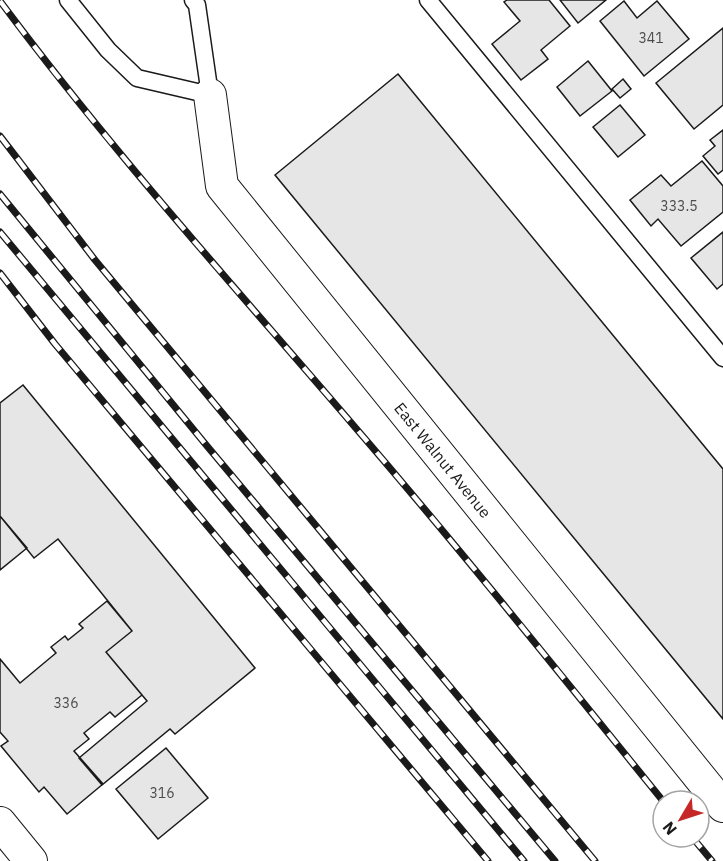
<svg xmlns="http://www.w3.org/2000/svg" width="723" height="861" viewBox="0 0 723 861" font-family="'IBM Plex Sans',sans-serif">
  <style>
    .building { fill: #e6e6e6; stroke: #1a1a1a; stroke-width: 1.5 }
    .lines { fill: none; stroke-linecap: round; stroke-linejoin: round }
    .lane-casing { stroke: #1a1a1a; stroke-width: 19 }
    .street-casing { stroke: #1a1a1a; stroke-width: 34 }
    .lane { stroke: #fff; stroke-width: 16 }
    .street { stroke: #fff; stroke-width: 32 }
    .rail-casing { stroke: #1a1a1a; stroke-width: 7 }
    .rail { stroke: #fff; stroke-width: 4.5; stroke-dasharray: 14; stroke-linecap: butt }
    .labels { text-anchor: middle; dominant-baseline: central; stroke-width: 4.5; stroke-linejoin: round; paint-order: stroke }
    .number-label { font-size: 14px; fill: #4d4d4d }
    .street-label { font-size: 16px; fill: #1a1a1a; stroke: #fff }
  </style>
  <rect width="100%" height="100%" fill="#fff"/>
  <path class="building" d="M 507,0 L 549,0 L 570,26 L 541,50 L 548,59 L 521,80 L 492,44 L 520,21 L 504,2 Z
    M 560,0 L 606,0 L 578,23 Z
    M 624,1 L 637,18 L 657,1 L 689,39 L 644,76 L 600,21 Z
    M 723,28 L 723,105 L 694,129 L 656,83 Z
    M 588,61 L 612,91 L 580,116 L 557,87 Z
    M 398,74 L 723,469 L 723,719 L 275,175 Z
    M 623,79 L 631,89 L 620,98 L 612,89 Z
    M 620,105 L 645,135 L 618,157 L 593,127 Z
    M 723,130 L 723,170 L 718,174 L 703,156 L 715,146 L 710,140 Z
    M 702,161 L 723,186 L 723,212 L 681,246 L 658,219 L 651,226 L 630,200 L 661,175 L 671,186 Z
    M 723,232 L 723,284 L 717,289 L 691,258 Z
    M 23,385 L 255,668 L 175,734 L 170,729 L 102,785 L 79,758 L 147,701 L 106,652 L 132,631 L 58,539 L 34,558 L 0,516 L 0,403 Z
    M 0,516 L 27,548 L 0,570 Z
    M 107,601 L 132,631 L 106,652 L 142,695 L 115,717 L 110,712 L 84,733 L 89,739 L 74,751 L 103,784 L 67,814 L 44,787 L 39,792 L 1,746 L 8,741 L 0,732 L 0,659 L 20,683 L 56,653 L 51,647 L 65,636 L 68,640 L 83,628 L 79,624 Z
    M 166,748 L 208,798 L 158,839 L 116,789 Z"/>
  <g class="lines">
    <defs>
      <path id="lane" d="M 68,0 L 108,50 L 137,78 L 210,95 L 197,5 L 193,0
        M 428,0 L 723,358"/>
      <path id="street" d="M 210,95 L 222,186 L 723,806
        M 0,823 L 31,861"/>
    </defs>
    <use href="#lane" class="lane-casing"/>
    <use href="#street" class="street-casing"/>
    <use href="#lane" class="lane"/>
    <use href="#street" class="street"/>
    <defs>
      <path id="rail" d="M 0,1 C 110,149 234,286 354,426 C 460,549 561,675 663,801
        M 0,136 L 95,260 L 595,861
        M 0,194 L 207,446 L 555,861
        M 0,232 L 524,861
        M 0,273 L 55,344 L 488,861
        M 692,837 L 712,861"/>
    </defs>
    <use href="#rail" class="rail-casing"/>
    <use href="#rail" class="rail"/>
  </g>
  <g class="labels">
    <g class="number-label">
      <text x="651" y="38">341</text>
      <text x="679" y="206">333.5</text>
      <text x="66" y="703">336</text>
      <text x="162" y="793">316</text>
    </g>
    <g class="street-label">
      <text transform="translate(443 460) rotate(51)">East Walnut Avenue</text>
    </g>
  </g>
  <g transform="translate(681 819) rotate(231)"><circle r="28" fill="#ffffff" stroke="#a3a3a3" stroke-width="1.5"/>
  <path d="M0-4.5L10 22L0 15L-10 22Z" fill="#c62828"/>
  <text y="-9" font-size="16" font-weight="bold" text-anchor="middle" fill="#1a1a1a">N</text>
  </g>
</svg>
